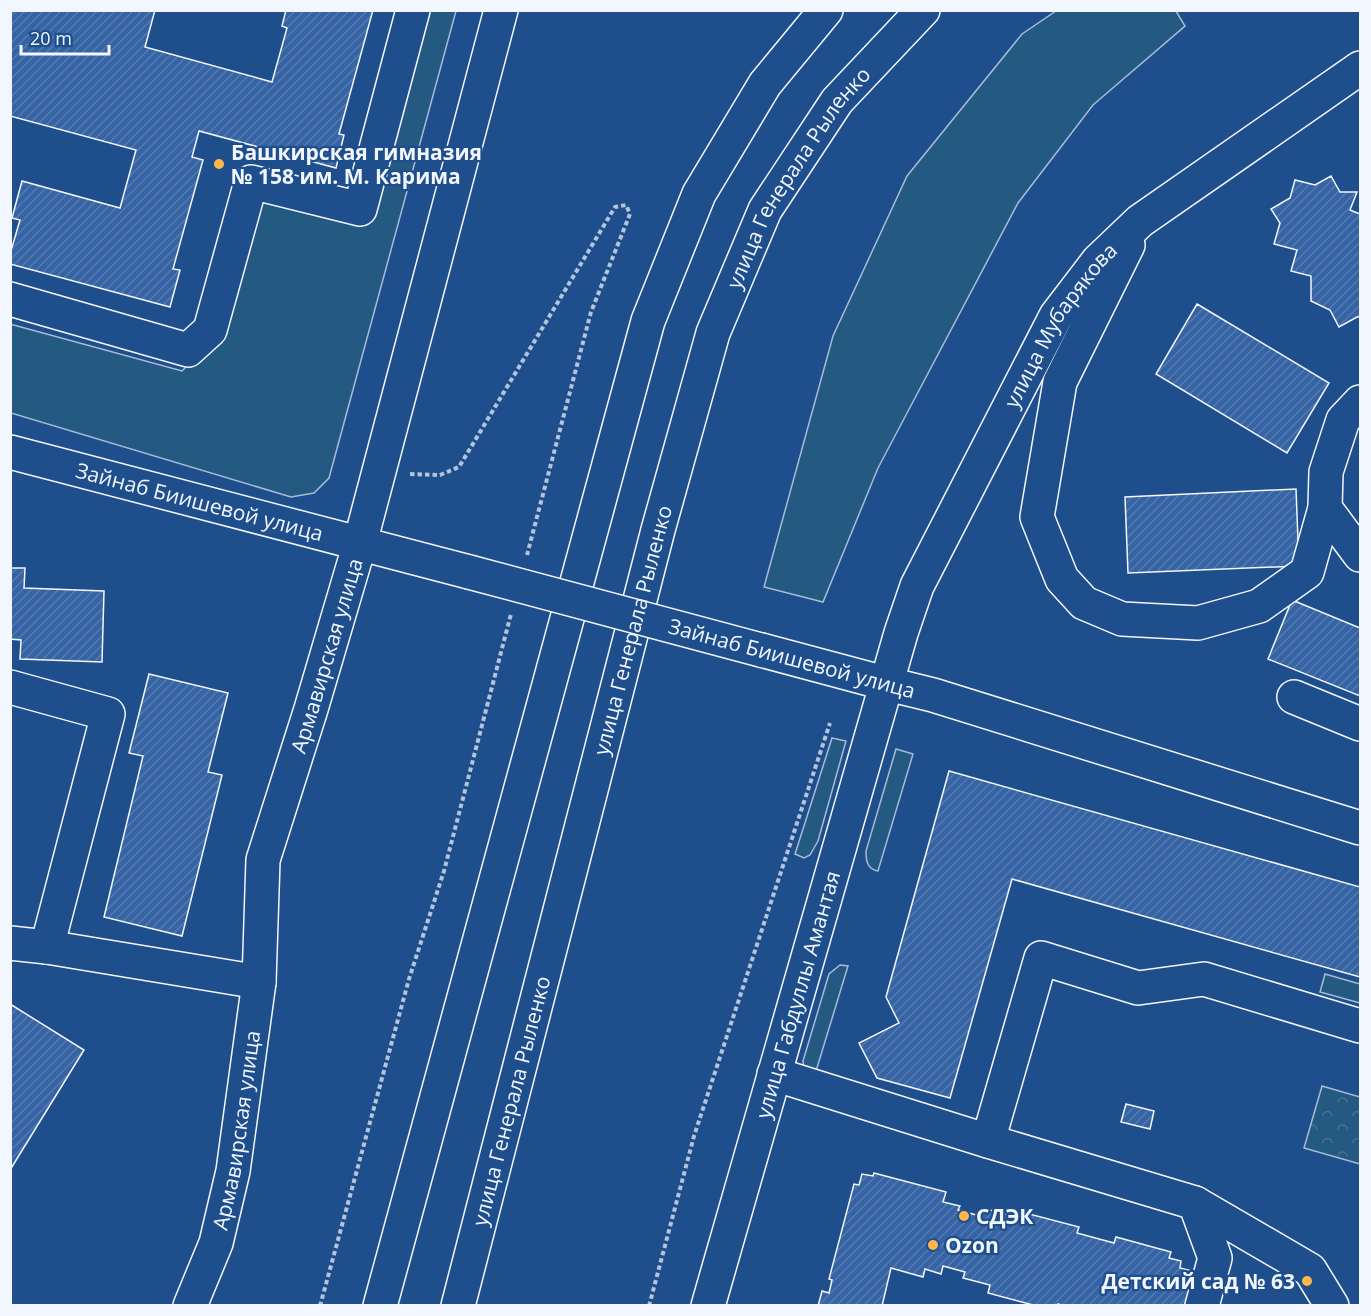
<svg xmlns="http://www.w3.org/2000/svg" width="1371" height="1316" viewBox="0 0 1371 1316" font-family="'Open Sans',sans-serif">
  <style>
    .grass { fill: #245a82; stroke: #a8bbd7; stroke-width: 1.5 }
    .forest { fill: url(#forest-crowns); stroke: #a8bbd7; stroke-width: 1.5 }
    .building { fill: url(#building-hatch); stroke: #f2f6ff; stroke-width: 1.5 }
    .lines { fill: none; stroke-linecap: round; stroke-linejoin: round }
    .minor-casing { stroke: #f2f6ff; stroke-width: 36 }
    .major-casing { stroke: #f2f6ff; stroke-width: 36 }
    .path { stroke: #b3c4dc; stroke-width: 4; stroke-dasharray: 4.5 3; stroke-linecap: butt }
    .minor { stroke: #1f4e8c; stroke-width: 33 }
    .major { stroke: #1f4e8c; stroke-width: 33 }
    .minor-bridge-casing { stroke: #f2f6ff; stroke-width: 36; stroke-linecap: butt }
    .minor-bridge { stroke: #1f4e8c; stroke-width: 33 }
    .poi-dot { fill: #ffb74d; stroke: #1f4e8c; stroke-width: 2 }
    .labels { text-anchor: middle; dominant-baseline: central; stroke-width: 4.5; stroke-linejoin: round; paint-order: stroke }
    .poi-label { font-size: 21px; font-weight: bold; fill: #f2f6ff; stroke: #1f4e8c; text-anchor: start }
    .street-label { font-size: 21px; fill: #f2f6ff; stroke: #1f4e8c }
  </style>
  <defs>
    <pattern id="forest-crowns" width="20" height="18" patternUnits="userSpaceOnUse" patternTransform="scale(1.5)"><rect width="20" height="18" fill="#245a82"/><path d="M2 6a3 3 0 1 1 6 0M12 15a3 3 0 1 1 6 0" fill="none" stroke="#447295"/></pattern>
    <pattern id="building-hatch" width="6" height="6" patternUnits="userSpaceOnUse" patternTransform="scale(1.5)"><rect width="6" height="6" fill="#3563a3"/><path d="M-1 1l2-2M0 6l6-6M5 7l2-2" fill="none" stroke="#537ab1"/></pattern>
  </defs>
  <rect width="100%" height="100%" fill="#1f4e8c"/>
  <path class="grass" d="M 425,11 L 456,11 L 329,478 L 314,493 L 291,497 L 11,413 L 10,324 L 182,371 L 214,339 L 252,220 L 266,198 L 373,220 Z
    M 1056,11 L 1176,11 L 1185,26 L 1093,105 L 1018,203 L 878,468 L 823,602 L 764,587 L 833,336 L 907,176 L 1022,34 Z
    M 832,738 L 846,741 L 818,841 L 810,855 L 804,858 L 795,854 Z
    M 896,749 L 913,754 L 878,871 C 867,869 866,861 866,851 Z
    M 840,965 L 848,966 L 813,1081 L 804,1070 L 803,1061 L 829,974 Z
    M 1325,974 L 1360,984 L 1360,1003 L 1320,992 Z"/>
  <path class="forest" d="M 1322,1086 L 1360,1097 L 1360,1164 L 1304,1148 Z"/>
  <path class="building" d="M 10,10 L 155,10 L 145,47 L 272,82 L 287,28 L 282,26 L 286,10 L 373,10 L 339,134 L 344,135 L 336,168 L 199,131 L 192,157 L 203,160 L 173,269 L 180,270 L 170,307 L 10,264 L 10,254 L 20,220 L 12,218 L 22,181 L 120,208 L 136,150 L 10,116 Z
    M 1331,176 L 1340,192 L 1357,192 L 1350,210 L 1360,214 L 1360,317 L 1357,317 L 1339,327 L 1330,310 L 1311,301 L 1311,276 L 1291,271 L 1297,250 L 1274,244 L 1280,223 L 1271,209 L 1290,198 L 1295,180 L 1315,185 Z
    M 1197,304 L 1329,383 L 1287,453 L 1156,374 Z
    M 1296,489 L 1299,566 L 1128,573 L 1125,497 Z
    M 10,568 L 25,568 L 24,588 L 104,591 L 102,662 L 20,659 L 21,640 L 10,639 Z
    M 1292,600 L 1360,628 L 1360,696 L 1268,659 Z
    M 149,674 L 228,693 L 208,772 L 222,775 L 182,936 L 104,917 L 143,756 L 129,753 Z
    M 949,771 L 1360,887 L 1360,977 L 1012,879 L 950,1098 L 877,1078 L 859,1043 L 899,1023 L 886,997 Z
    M 10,1004 L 84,1050 L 10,1170 Z
    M 1126,1104 L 1154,1111 L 1150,1129 L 1121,1122 Z
    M 874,1173 L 946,1192 L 943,1202 L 960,1206 L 958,1210 L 980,1216 L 982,1208 L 1009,1215 L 1010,1209 L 1079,1227 L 1077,1233 L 1114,1243 L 1116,1237 L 1171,1252 L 1169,1258 L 1181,1261 L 1180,1268 L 1192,1271 L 1187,1289 L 1196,1291 L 1192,1306 L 1066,1306 L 1058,1304 L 1058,1306 L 1037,1306 L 988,1293 L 990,1285 L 963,1278 L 965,1272 L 943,1266 L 941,1274 L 925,1269 L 923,1277 L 891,1268 L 882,1306 L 818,1306 L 822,1291 L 829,1293 L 832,1280 L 829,1279 L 854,1184 L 859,1185 L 862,1174 L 873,1176 Z"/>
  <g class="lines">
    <defs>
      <g id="minor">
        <path d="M 1128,245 L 1060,382 L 1037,517 L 1062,579 L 1084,603 L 1122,619 L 1198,623 L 1259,606 L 1307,572 L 1325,508 L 1326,472 L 1343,420 L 1360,402"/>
        <path d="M 10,299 L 188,350 L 210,330 L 251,182 L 360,209 L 413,10"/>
        <path id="s1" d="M 10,452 L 469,572"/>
        <path d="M 1325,508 L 1360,555"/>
        <path d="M 761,650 L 888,684 L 933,695 L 1360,828"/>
        <path d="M 10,687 L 108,714 L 47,947"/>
        <path d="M 1294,697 L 1360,724"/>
        <path d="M 10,943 L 47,947 L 259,982"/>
        <path d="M 774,1074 L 988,1141 L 1195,1203 L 1215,1258 L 1202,1306"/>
        <path d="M 988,1141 L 1041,958 L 1138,988 L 1204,979 L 1360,1026"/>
        <path d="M 1195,1203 L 1310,1270 L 1332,1306"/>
        <path id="s2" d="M 190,1306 L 216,1243 L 233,1171 L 259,982 L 263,860 L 311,709 L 360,543 L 501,10"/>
        <path id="s3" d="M 708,1306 L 901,633 L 917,586 L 1056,316 L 1098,261 L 1140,221 L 1360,68"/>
      </g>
      <g id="major">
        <path d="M 380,1306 L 648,321 L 699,194 L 765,84 L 826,10"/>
        <path id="s4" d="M 458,1306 L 658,530 L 713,333 L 765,210 L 837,101 L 923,10"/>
      </g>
    </defs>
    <use href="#minor" class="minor-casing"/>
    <use href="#major" class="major-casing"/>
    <path class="path" d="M 410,474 L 440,475 L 459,467 L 615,207 L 626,205 L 630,214 L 591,312 L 527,555
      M 320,1306 L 409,979 L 444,871 L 511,614
      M 649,1306 L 694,1136 L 830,723"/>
    <use href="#minor" class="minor"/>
    <use href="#major" class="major"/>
    <defs>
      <path id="minor-bridge" d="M 469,572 L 761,650"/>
    </defs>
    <use href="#minor-bridge" class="minor-bridge-casing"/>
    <use href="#minor-bridge" class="minor-bridge"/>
  </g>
  <g class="poi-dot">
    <circle cx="219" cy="164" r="6"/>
    <circle cx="964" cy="1216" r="6"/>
    <circle cx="933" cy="1245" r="6"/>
    <circle cx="1307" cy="1281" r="6"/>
  </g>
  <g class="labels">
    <g class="poi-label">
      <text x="231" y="152">Башкирская гимназия<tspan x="231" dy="24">№ 158 им. М. Карима</tspan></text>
      <text x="976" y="1216">СДЭК</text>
      <text x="945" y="1245">Ozon</text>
      <text x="1295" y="1281" text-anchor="end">Детский сад № 63</text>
    </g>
    <g class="street-label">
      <text stroke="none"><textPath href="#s4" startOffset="1184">улица Генерала Рыленко</textPath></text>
      <text stroke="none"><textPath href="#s3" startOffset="1048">улица Мубарякова</textPath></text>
      <text stroke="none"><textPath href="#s1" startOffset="196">Зайнаб Биишевой улица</textPath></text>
      <text stroke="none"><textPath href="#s4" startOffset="698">улица Генерала Рыленко</textPath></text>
      <text stroke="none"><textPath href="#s2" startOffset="669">Армавирская улица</textPath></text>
      <text transform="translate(792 658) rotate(15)">Зайнаб Биишевой улица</text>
      <text stroke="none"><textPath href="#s3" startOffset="324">улица Габдуллы Амантая</textPath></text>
      <text stroke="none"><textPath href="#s4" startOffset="212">улица Генерала Рыленко</textPath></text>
      <text stroke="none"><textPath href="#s2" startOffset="183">Армавирская улица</textPath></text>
    </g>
  </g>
  <rect width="1371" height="1316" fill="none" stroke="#f2f6ff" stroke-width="24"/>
  <path d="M21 45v9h88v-9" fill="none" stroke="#f2f6ff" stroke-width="3"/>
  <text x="30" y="45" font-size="18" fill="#f2f6ff" stroke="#1f4e8c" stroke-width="4.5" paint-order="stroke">20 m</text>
</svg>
